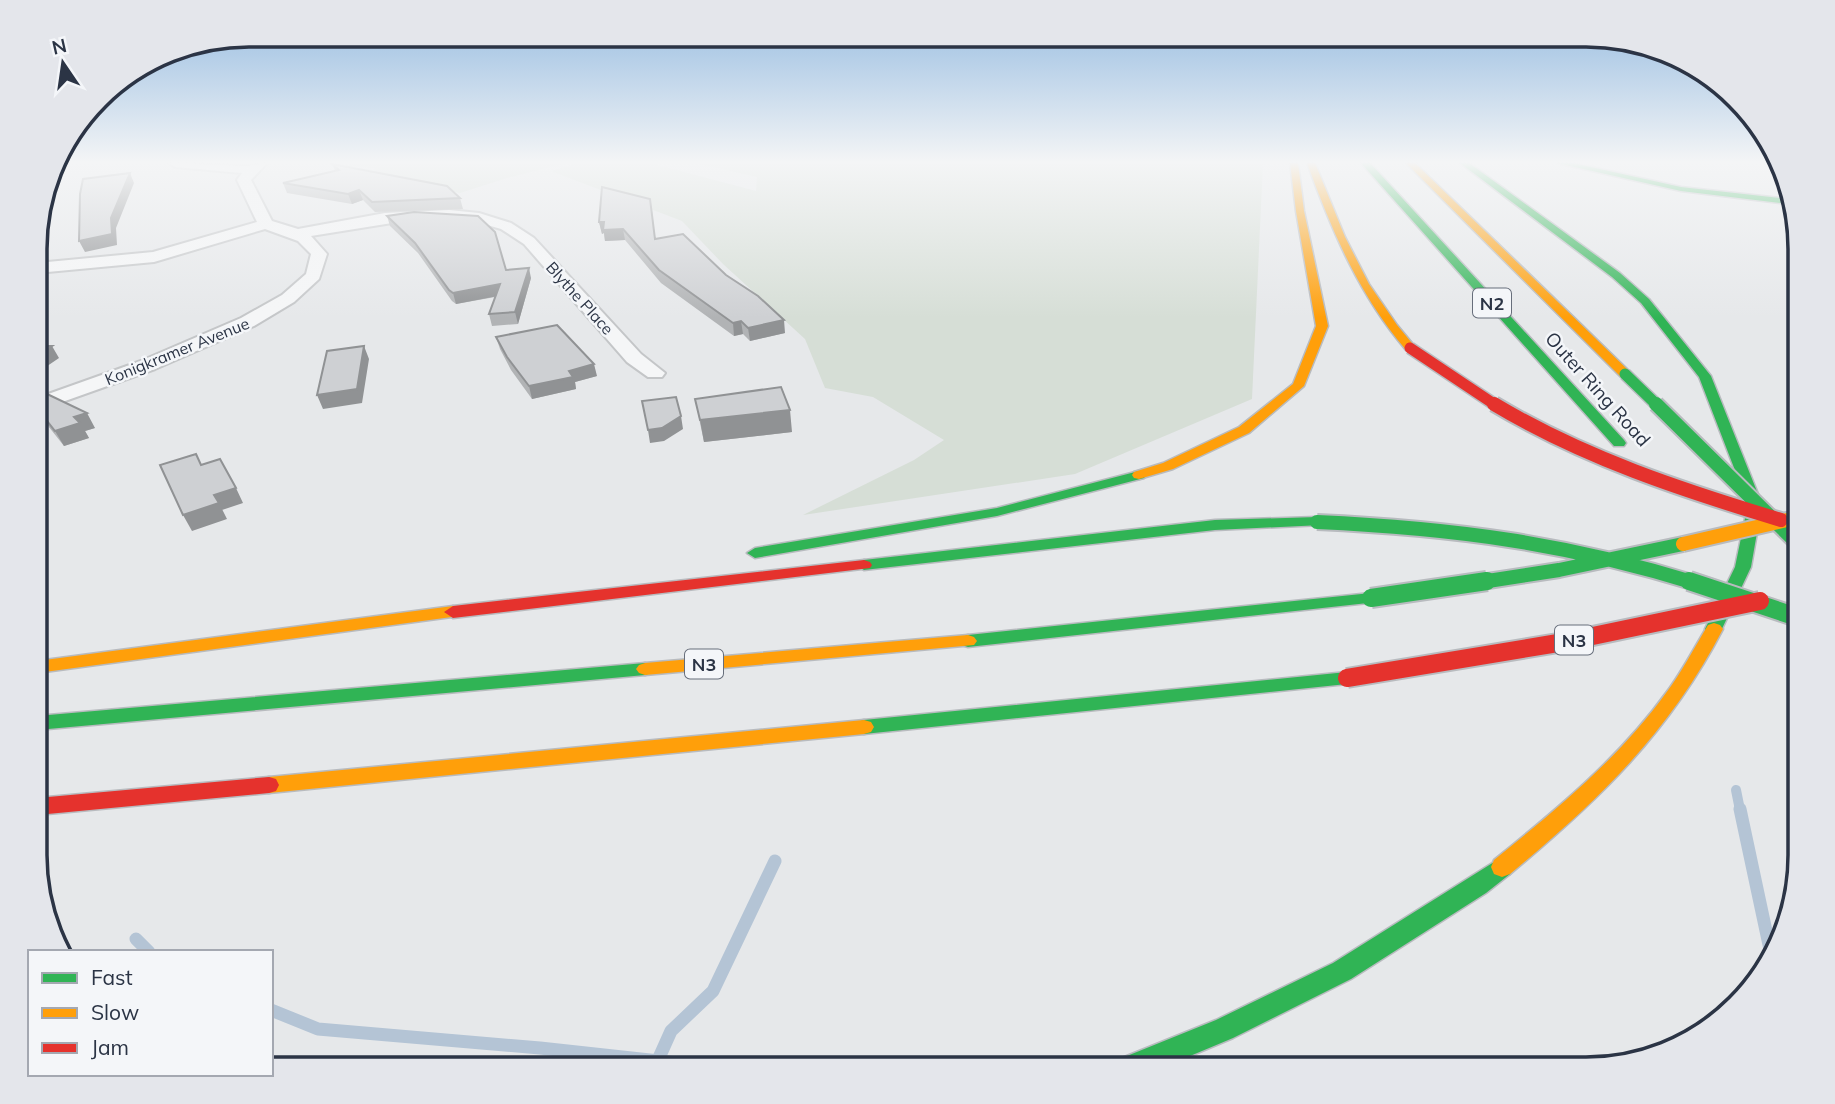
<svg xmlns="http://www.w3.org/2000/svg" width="1835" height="1104" viewBox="0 0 1835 1104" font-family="Mulish,sans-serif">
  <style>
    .green { fill: #d6ded6 }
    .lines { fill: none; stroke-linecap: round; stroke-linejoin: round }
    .stream-far1 { stroke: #b4c4d5; stroke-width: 10 }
    .stream { stroke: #b4c4d5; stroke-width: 13 }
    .street-casing { stroke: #c4c6c8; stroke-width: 4 }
    .fast-casing { stroke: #b8bbbf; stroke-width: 3 }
    .slow-casing { stroke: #b8bbbf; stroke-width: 3 }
    .jam-casing { stroke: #b8bbbf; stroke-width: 3 }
    .street { fill: #f5f6f7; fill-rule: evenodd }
    .fast { fill: #30b455; fill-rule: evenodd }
    .slow { fill: #ff9f0a; fill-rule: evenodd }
    .jam { fill: #e5322d; fill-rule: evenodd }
    .fast-bridge-far2-casing { stroke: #b8bbbf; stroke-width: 14; stroke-linecap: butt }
    .fast-bridge-far1-casing { stroke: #b8bbbf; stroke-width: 18; stroke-linecap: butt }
    .fast-bridge-casing { stroke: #b8bbbf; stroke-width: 22; stroke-linecap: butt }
    .slow-bridge-casing { stroke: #b8bbbf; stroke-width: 18; stroke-linecap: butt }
    .jam-bridge-far2-casing { stroke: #b8bbbf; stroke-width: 14; stroke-linecap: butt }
    .jam-bridge-far1-casing { stroke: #b8bbbf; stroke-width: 18; stroke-linecap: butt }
    .jam-bridge-casing { stroke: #b8bbbf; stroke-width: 22; stroke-linecap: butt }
    .fast-bridge-far2 { stroke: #30b455; stroke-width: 11 }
    .fast-bridge-far1 { stroke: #30b455; stroke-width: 14 }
    .fast-bridge { stroke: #30b455; stroke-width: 18 }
    .slow-bridge { stroke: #ff9f0a; stroke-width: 14 }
    .jam-bridge-far2 { stroke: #e5322d; stroke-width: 11 }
    .jam-bridge-far1 { stroke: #e5322d; stroke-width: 14 }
    .jam-bridge { stroke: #e5322d; stroke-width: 18 }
    .wall { fill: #b1b3b5 }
    .shaded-wall { fill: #909294 }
    .building { fill: #ced0d3; stroke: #909294; stroke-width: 2 }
    .labels { text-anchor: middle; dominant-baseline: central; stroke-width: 5; stroke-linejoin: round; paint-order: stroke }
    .far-street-label { font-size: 16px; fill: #2b3445; stroke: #f4f6f9 }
    .shield { fill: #f4f6f9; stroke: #676e7b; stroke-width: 2 }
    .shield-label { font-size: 18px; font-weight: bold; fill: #2b3445 }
    .street-label { font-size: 19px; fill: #2b3445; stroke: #f4f6f9 }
    .rim { fill: none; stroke: #2b3445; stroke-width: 3.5 }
  </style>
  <rect width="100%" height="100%" fill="#e6e8ea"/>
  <path class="green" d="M 357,163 L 567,163 L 507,178 L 460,193 L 367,174 L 377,169 L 359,166 L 334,170 Z
    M 578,163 L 650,163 L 756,191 L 757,177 L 696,163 L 1263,163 L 1252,399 L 1075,474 L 803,515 L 914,460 L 944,440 L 873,397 L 825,388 L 805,339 L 723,264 L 682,221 L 551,171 Z"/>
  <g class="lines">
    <path class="stream-far1" d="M 1736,790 L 1740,810"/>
    <path class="stream" d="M 1740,809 L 1772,959
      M 136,939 L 149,952
      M 271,1010 L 318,1029 L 540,1048 L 732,1069
      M 658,1060 L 671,1031 L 713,991 L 775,861"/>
    <defs>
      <path id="street" d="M 169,163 L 248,166 L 267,163 L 251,180 L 272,221 L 298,229 L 385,213 L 449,210 L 479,213 L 511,223 L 534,238 L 641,354 L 665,373 L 662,377 L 648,377 L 627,362 L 524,244 L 501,229 L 477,222 L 417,219 L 311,236 L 327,254 L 319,279 L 294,302 L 254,326 L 155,369 L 37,411 L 37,398 L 141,361 L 241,318 L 282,295 L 306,274 L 311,254 L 298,241 L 265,229 L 154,262 L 37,273 L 37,263 L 153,252 L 257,222 L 237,180 L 242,173 L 175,167 Z"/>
      <path id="fast" d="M 1361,163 L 1370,163 L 1624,440 L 1626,443 L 1624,446 L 1614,446 Z
        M 1460,163 L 1469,163 L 1620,273 L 1649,299 L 1711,376 L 1762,504 L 1751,567 L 1720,633 L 1708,633 L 1705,629 L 1735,567 L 1748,504 L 1699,377 L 1641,303 L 1612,277 Z
        M 1557,163 L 1573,163 L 1681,187 L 1788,199 L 1789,204 L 1681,191 Z
        M 1139,471 L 1146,475 L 1144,478 L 997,516 L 755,558 L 747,553 L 755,548 L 997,508 Z
        M 1317,517 L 1325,522 L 1322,525 L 1215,530 L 864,570 L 856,565 L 864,560 L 1215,520 Z
        M 1371,593 L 1377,594 L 1379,598 L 1377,602 L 968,647 L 962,645 L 959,641 L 962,637 L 968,635 Z
        M 645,663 L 651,665 L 654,669 L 651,673 L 645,675 L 37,730 L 37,716 Z
        M 1347,672 L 1354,673 L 1356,678 L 1354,683 L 1347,684 L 864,734 L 857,732 L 854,727 L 857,722 L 864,720 Z
        M 1502,857 L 1510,860 L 1513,867 L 1510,874 L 1486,893 L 1351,979 L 1233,1038 L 1159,1069 L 1113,1069 L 1117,1060 L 1216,1020 L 1333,963 Z"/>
      <path id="slow" d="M 1290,163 L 1298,163 L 1304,211 L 1328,326 L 1304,386 L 1249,433 L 1173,469 L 1139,479 L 1134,478 L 1132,475 L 1134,472 L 1163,463 L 1239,427 L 1293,384 L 1316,326 L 1296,211 Z
        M 1307,163 L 1315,163 L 1345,237 L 1369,284 L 1397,325 L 1416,348 L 1414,350 L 1406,350 C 1359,295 1332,231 1307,163 Z
        M 1406,163 L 1415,163 L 1629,371 L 1629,377 L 1621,377 Z
        M 453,606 L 462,612 L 459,616 L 37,673 L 37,661 Z
        M 1714,623 L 1720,625 L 1723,629 C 1669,733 1599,800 1510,874 L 1502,877 L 1494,874 L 1491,867 L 1494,860 C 1556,810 1619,758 1666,693 C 1682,672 1694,648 1708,625 Z
        M 968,635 L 974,637 L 977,641 L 974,645 L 645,675 L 639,673 L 636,669 L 639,665 L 645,663 Z
        M 864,720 L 871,722 L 874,727 L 871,732 L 864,734 L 269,793 L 262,791 L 259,785 L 262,779 L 269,777 Z"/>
      <path id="jam" d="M 864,560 L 870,562 L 872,565 L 870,568 L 453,618 L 444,612 L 453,606 Z
        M 269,777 L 276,779 L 279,785 L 276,791 L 269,793 L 37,815 L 37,798 Z"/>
    </defs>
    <use href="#street" class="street-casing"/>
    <use href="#fast" class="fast-casing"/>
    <use href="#slow" class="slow-casing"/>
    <use href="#jam" class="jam-casing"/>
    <use href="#street" class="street"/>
    <use href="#fast" class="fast"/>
    <use href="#slow" class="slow"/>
    <use href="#jam" class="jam"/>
    <defs>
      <path id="fast-bridge-far2" d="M 1625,374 L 1658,406"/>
      <path id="fast-bridge-far1" d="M 1656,404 L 1800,546
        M 1317,522 C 1451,528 1566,543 1695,583
        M 1475,583 L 1559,570 L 1683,544"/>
      <path id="fast-bridge" d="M 1689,581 L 1800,618
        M 1371,598 L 1487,581"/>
      <path id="slow-bridge" d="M 1683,544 L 1800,517"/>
      <path id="jam-bridge-far2" d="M 1410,348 L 1497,406"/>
      <path id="jam-bridge-far1" d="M 1494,404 C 1584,458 1682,490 1781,520"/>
      <path id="jam-bridge" d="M 1347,678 L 1564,642 L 1760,601"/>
    </defs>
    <use href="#fast-bridge-far2" class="fast-bridge-far2-casing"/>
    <use href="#fast-bridge-far1" class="fast-bridge-far1-casing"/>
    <use href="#fast-bridge" class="fast-bridge-casing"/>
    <use href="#slow-bridge" class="slow-bridge-casing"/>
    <use href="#jam-bridge-far2" class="jam-bridge-far2-casing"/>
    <use href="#jam-bridge-far1" class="jam-bridge-far1-casing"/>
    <use href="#jam-bridge" class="jam-bridge-casing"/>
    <use href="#fast-bridge-far2" class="fast-bridge-far2"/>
    <use href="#fast-bridge-far1" class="fast-bridge-far1"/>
    <use href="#fast-bridge" class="fast-bridge"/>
    <use href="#slow-bridge" class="slow-bridge"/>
    <use href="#jam-bridge-far2" class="jam-bridge-far2"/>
    <use href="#jam-bridge-far1" class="jam-bridge-far1"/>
    <use href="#jam-bridge" class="jam-bridge"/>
  </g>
  <path class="wall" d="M 332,164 L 460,198 L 463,209 L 375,212 L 363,200 L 352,204 L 287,193 L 283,183 L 335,171 Z
    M 652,210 L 655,239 L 785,333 L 750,341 L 743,334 L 734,336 L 661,283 L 625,240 L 605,241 L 604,233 L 602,234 L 599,222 Z
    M 387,216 L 506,270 L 531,278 L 518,324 L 492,326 L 489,314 L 495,297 L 456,304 L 452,301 L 418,253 L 390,226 Z
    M 496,337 L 597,376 L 575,382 L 576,389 L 532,399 L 511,370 L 500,349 Z
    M 37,396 L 95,428 L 85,431 L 89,438 L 64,446 L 37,412 Z
    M 695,399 L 792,432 L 704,442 Z"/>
  <path class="shaded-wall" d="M 130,173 L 134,183 L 116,228 L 117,245 L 85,252 L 79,241 Z
    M 359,190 L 363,200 L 352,204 L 348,194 Z
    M 599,222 L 604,222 L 623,229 L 625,240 L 605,241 L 604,233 L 602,234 Z
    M 529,268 L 531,278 L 518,324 L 515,312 Z
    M 500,284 L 503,295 L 456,304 L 453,293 Z
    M 784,320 L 785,333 L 750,341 L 748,328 Z
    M 741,321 L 743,334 L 734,336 L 733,323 Z
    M 52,346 L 59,358 L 37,373 L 37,356 Z
    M 364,346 L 369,359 L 362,403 L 323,409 L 317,395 Z
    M 594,364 L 597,376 L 575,382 L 576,389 L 532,399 L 529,386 L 569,371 Z
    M 790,410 L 792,432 L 704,442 L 700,420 Z
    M 87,413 L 95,428 L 85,431 L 89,438 L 64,446 L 55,431 L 74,417 Z
    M 681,416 L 683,429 L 664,441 L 650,443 L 648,430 Z
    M 236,488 L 243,503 L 222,510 L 214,495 Z
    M 219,503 L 227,519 L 192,531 L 183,515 Z"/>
  <path class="building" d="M 332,164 L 447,186 L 460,198 L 372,202 L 359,190 L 348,194 L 283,183 L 339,170 Z
    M 130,173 L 111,218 L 112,234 L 79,241 L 80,194 L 83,179 Z
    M 602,187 L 650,199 L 655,239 L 683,234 L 726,275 L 758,296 L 784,320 L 748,328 L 741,321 L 733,323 L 659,270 L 623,229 L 603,230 L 604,222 L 599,222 Z
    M 414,212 L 478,216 L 495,232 L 506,270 L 529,268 L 515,312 L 489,314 L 500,284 L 453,293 L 449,290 L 415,243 L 387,216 Z
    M 557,325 L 594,364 L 569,371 L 573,377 L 529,386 L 507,357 L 496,337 Z
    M 37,346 L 52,346 L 37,356 Z
    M 364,346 L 357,389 L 317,395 L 327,351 Z
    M 781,387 L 790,410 L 700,420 L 695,399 Z
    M 45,393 L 87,413 L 74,417 L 80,423 L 55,431 L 37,408 L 37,396 Z
    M 676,397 L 681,416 L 662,428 L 648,430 L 642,401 Z
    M 196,454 L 201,465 L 220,459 L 236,488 L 214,495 L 219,503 L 183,515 L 160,465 Z"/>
  <linearGradient id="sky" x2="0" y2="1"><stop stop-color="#93bae0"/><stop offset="0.51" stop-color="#f4f5f6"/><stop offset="1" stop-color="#f4f5f6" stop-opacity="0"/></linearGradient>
  <rect width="1835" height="318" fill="url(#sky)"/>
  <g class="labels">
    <g class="far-street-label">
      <text transform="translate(580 298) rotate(48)">Blythe Place</text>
      <text transform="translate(177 351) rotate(-22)">Konigkramer Avenue</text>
    </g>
    <g class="shield">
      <rect x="1473" y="288.5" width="38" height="29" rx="5"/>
      <rect x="1555" y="625.5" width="38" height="29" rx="5"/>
      <rect x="685" y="649.5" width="38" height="29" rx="5"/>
    </g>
    <g class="shield-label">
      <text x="1492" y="303">N2</text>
      <text x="1574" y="640">N3</text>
      <text x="704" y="664">N3</text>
    </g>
    <g class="street-label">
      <text transform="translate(1598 389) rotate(48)">Outer Ring Road</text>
    </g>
  </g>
  <path d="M0 0H1835V1104H0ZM249 47H1586A202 202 0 0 1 1788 249V855A202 202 0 0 1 1586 1057H249A202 202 0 0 1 47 855V249A202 202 0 0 1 249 47Z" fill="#e4e6eb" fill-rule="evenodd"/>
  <path class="rim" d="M249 47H1586A202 202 0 0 1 1788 249V855A202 202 0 0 1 1586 1057H249A202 202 0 0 1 47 855V249A202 202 0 0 1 249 47Z"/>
  <rect x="28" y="950" width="245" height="126" fill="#f4f6f9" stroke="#a4a8b1" stroke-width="2"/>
  <rect x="42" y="973" width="35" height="10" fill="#30b455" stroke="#a4a8b1" stroke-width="2"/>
  <text x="91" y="985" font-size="21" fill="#2b3445">Fast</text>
  <rect x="42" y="1008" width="35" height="10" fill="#ff9f0a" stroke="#a4a8b1" stroke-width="2"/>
  <text x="91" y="1020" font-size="21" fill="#2b3445">Slow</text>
  <rect x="42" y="1043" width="35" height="10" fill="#e5322d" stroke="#a4a8b1" stroke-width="2"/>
  <text x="91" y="1055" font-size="21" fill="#2b3445">Jam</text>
  <g transform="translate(63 63) rotate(347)" stroke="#f4f6f9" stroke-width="5" paint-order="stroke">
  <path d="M0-5L12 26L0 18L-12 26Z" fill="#2b3445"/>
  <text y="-10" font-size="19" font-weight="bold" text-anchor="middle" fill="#2b3445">N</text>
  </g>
</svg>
